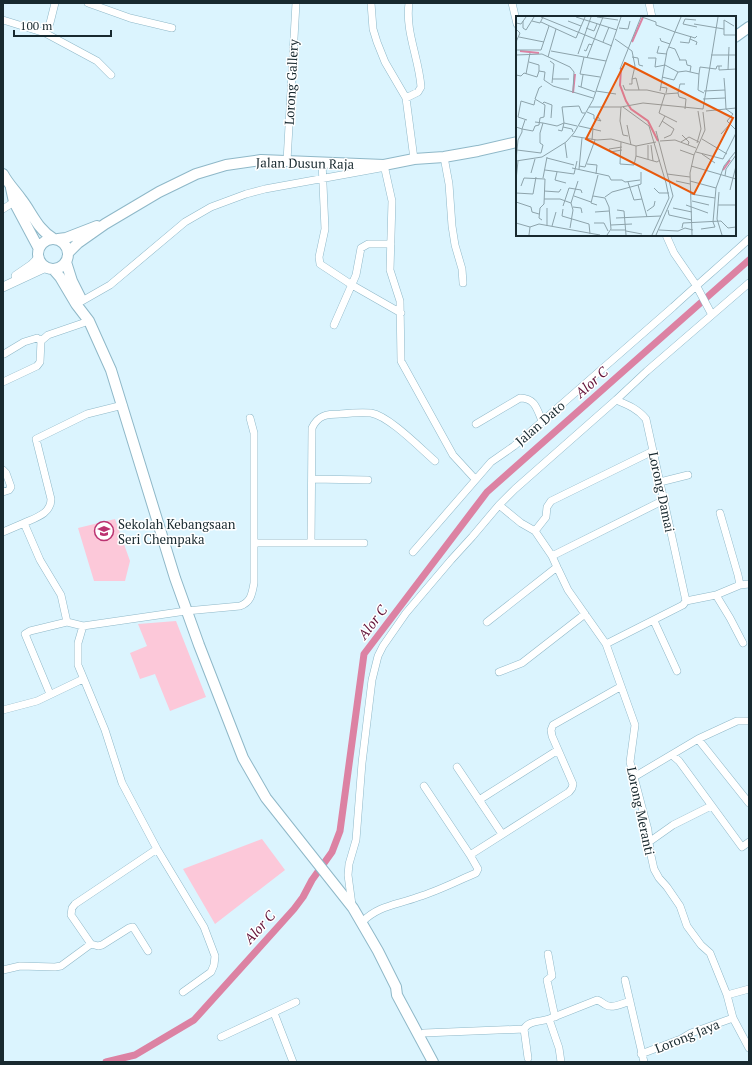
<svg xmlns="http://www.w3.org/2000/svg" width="752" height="1065" viewBox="0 0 752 1065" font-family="'PT Serif',serif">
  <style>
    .pitch { fill: #fcc8d9 }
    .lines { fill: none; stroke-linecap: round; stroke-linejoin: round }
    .canal { stroke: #dc82a3; stroke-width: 7 }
    .minor-casing { stroke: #8fb8c8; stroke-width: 8 }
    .tertiary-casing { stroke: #8fb8c8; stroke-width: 10 }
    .secondary-casing { stroke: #8fb8c8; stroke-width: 12 }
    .minor { stroke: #fff; stroke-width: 7 }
    .tertiary { stroke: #fff; stroke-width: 9 }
    .secondary { stroke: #fff; stroke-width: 10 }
    .labels { text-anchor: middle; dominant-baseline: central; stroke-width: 3; stroke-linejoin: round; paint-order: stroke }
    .street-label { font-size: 13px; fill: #18292f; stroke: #fff }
    .poi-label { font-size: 13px; fill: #18292f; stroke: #fff; text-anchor: start }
    .water-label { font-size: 14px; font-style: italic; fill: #631338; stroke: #fff }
    .inset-river { fill: none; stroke: #dc82a3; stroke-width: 2 }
    .inset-road { fill: none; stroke: #8da3ab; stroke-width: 1 }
    .view { fill: #e8590c; fill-opacity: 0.15; stroke: #e8590c; stroke-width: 2 }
    .inset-edge { fill: none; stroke: #18292f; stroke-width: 2 }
  </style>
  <rect width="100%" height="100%" fill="#dbf4fe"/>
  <path class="pitch" d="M 115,519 L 130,561 L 125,581 L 94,581 L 78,528 Z
    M 176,621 L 206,697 L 170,711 L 155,674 L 140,679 L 130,653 L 147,646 L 138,624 Z
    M 262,839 L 285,870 L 215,924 L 183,869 Z"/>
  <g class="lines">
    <path class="canal" d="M 106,1062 L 135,1055 L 194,1020 L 294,909 L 303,897 L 312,880 L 332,852 L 340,831 L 364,654 L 487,492 L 749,260"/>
    <defs>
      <path id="minor" d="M 88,3 L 130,18 L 172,28
        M 371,3 L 373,29 L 377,42 L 385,62 L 406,98 L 414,159
        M 512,3 L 517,24
        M 649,3 L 652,17
        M 3,20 L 45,33 L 50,23 L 55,3
        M 45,33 L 97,61 L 111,75
        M 406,98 L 418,92 L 421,87 C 419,58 405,32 409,3
        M 444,157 L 449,184 L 452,226 L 455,245 L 462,269 L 463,283
        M 287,161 L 296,3
        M 322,162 L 325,229 L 319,257 L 320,264 L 352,285 L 401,313
        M 384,165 L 392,201 L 390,270 L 400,301 L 401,361 L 453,455 L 475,479
        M 3,209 L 14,202
        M 666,235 L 674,253 L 696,285 L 712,315
        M 82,301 L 110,285 L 185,222 L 211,207 L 246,194 L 265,189 L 380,168
        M 334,325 L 356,275 L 361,248 L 368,244 L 391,244
        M 4,354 L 24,342 L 37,338 L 41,341
        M 3,382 L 37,366 L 40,362 L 41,341 L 48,335 L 89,321
        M 123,405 L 87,414 L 36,439 L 51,499 C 51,514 35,518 24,523 L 40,560 L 61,595 L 67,622 L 83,626 L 186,611 L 240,606 C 251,602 252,594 254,583 L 254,433 L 250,418
        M 476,424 L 520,398 C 535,398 537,409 542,421
        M 3,470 L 6,473 L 11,487 L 9,490 L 3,492
        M 312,479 L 368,480
        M 660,482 L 688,475
        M 499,505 L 521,523 L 535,531 L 552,556 L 557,567 L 568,590 L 606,644 L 635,725 L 630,762 L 648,830 L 650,851 L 654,869 L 659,878 L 667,887 L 680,906 L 687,926 L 701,945 L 710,953 L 727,995 L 733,1018 L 749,1048
        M 720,513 L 738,575 L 740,585
        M 535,531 L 546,517 L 547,507 L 551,501 L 653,451
        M 3,532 L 24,523
        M 254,543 L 364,543
        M 311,543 L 312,428 C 318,415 327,414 340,414 C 350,413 361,412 371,413 C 389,416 420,448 435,461
        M 413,552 L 491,462 L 514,446 L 673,307 C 698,284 724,262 749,239
        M 552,556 L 664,500
        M 716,595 L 730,618 L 743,643
        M 686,601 L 716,595 L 740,585 L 749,584
        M 654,621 L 677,671
        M 487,622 L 557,567
        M 83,626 L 78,643 L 78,665 L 105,730 L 122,783 L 157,849 L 204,927 L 215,956 L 214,965 L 211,972 L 183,992
        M 606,644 L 683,605 L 686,601 L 646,419 C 638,409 628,405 616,400
        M 499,672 L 522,663 L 585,614
        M 50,694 L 25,634 L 30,631 L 67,622
        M 3,710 L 37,701 L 83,679
        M 698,739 L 749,803
        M 672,755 L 679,761 L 742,847 L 749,842
        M 457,767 L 502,834
        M 634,777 L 698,739 L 737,721 L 749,721
        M 479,800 L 558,750
        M 649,842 L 673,825 L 711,806
        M 470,855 L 569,792 L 572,788 L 573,784 L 552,736 L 551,730 L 553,725 L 620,687
        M 352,905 L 348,875 L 349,864 L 356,840 L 362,763 L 372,680 L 378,656 L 383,646 L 406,613 L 451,560 L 472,537 L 499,505 L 515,489 L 616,400 L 647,371 L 749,283
        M 362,922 C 379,905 397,905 418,897 C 438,891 457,881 476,873 L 478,869 L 470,855 L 424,786
        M 148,951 L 133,927 L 129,928 L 102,945 L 98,946 L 91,944 L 71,915 L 72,908 L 75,904 L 157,849
        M 548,954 L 552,976 L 547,980 L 555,1017
        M 3,970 L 20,966 L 55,967 L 61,966 L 91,944
        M 625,980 L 644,1062
        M 727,995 L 749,989
        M 274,1013 L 293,1062
        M 549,1019 L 597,1000 C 601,1001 602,1003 606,1005 C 612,1009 624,1003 630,1001
        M 424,1033 L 524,1029
        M 221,1037 L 296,1002
        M 641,1054 L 681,1039 L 691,1033 L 733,1018
        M 528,1058 L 524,1029 C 529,1020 541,1022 549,1019 L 559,1048 L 561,1062"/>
      <path id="tertiary" d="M 16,276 L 32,265 L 39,258
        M 3,287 L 46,267"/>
      <path id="secondary" d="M 735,37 L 749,27
        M 3,174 C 9,185 15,190 22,200 C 32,213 38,230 54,239
        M 11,188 L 14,202 L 39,249
        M 58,239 L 66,238 L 97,226
        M38 254a15 15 0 1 1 30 0a15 15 0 1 1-30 0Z
        M 68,253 L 78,243 L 105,224 L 159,192 L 196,174 L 226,165 L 261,160 L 384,165 L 414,159 L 444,157 L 478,151 L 517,142
        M 66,262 L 72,281 L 81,299
        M 53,269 L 60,277 L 76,304 L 89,321 L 111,370 L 175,578 L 199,645 L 243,758 L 266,798 L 353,908 L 378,951 L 396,987 L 397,995 L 433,1062"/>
    </defs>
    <use href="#minor" class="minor-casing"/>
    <use href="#tertiary" class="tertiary-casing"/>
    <use href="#secondary" class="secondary-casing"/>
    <use href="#minor" class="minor"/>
    <use href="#tertiary" class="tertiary"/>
    <use href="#secondary" class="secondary"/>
  </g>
  <defs>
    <symbol id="school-ring" viewBox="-11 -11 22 22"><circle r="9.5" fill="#fff" stroke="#bb3371" stroke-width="1.5"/><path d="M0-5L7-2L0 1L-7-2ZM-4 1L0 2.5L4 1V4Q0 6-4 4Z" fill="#bb3371"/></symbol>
  </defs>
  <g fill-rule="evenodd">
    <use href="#school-ring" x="93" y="520" width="22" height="22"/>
  </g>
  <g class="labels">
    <g class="street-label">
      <text transform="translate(291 82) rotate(-87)">Lorong Gallery</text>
      <text transform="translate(305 163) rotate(1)">Jalan Dusun Raja</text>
      <text transform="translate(540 423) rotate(-41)">Jalan Dato</text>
      <text transform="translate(662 492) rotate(78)">Lorong Damai</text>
      <text transform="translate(641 811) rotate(78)">Lorong Meranti</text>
      <text transform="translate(687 1036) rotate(-22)">Lorong Jaya</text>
    </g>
    <g class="poi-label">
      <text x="118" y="524">Sekolah Kebangsaan<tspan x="118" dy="15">Seri Chempaka</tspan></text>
    </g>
    <g class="water-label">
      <text transform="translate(591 382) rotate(-42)">Alor C</text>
      <text transform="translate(372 622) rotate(-53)">Alor C</text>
      <text transform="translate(259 927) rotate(-48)">Alor C</text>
    </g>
  </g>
  <g transform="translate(516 16)">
    <rect width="220" height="220" fill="#dbf4fe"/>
    <path class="inset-river" d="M 116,26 L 127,1M 4,35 L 23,37M 105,52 L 104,69 L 110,85 L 115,93 L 132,105 L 142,125M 57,77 L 59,58M 207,154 L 214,144"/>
    <path class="inset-road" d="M 25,1 L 96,30M 60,1 L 101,14M 81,1 L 102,4M 126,1 L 140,6 L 140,9 L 159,16 L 179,22 L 181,20M 180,4 L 169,3 L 167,8 L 181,11M 7,5 L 7,12 L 10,14 L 18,1M 16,5 L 24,7 L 27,1M 52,5 L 65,10M 25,6 L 60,22 L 69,1M 0,7 L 5,8 L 10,1M 178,8 L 208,13 L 208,19 L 220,19M 70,12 L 78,15 L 81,8M 103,12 L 112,13 L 114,5M 0,13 L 4,17 L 0,26M 208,13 L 208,4 L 218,10M 175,20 L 174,23 L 181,26 L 180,29M 3,21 L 28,26M 144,22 L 145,25 L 154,28M 99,23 L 116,35 L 119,50 L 116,63M 87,26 L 93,11M 164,26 L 173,27 L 174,23M 143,30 L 141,37 L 151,38M 153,31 L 159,33 L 164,44M 0,34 L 25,34 L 33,10M 68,34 L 70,35 L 73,28 L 76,29M 35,35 L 90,45M 62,38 L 75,1M 0,39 L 26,38 L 54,51 L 58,56 L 57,75M 195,39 L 220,39M 32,41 L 40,13M 68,41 L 64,58 L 84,61M 116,41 L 122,42 L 123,49 L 127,50M 71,42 L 87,1M 132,42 L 140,42 L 139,51 L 149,49 L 162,56 L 170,55 L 183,58 L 184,51 L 200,53 L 201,50 L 206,50M 163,44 L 170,44 L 171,49 L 175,50 L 174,56M 34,45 L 38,48 L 36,67M 13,46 L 23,49 L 23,55M 203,50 L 203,54 L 220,53M 104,53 L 125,1M 212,54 L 213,31M 10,58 L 14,37M 183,58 L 182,74 L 188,77M 0,59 L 5,60 L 8,57 L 21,61 L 23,55 L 29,56 L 28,64 L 37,70 L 77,82M 146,61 L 158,64 L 162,56M 208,62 L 209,74M 37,63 L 53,63M 113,68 L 116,68 L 116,63 L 120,62 L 123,74M 107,69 L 109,74 L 131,74 L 149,78M 62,70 L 79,76M 65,71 L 67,59M 144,71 L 151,72 L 150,77M 80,75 L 100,78M 144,75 L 151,35 L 165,1M 188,75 L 209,74 L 210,93 L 217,98 L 211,105 L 220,114M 162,77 L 164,68 L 169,68M 187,83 L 209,82M 27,87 L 28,86 L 36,89 L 35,102M 73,91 L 105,91 L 127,87 L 187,93M 105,91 L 104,105 L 107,119 L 112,120M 107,91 L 133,110 L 150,167 L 153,182 L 136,219M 187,93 L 202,1M 190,95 L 220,92M 71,96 L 78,99 L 78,103 L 85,105 L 82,101M 9,104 L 6,113 L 17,115 L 19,110 L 23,109 L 24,102 L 28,101 L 29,89 L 19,83 L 23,72 L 26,70M 11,104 L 2,101 L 5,85 L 18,89 L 19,84M 146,105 L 158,113 L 155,119 L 148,122M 19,106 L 27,107 L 24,117 L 24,127 L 27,129 L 25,137M 161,106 L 143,97 L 149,78 L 162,77 L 163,81 L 170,83 L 169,93M 27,107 L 41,110 L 48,107 L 46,115 L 42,114M 111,109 L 115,129M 61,110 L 48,107 L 46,91 L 63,90 L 66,97 L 69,97M 63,110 L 85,115M 0,111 L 6,113 L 6,116 L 2,124 L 0,144M 47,111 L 56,113 L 57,116M 143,111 L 149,100M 140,115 L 157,180 L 140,219M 205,118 L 214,108M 166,119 L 173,126 L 172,129M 56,120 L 81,124 L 95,123 L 120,130 L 140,126M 186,123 L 211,138M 76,124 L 77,112M 144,125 L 159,124 L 180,132M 105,126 L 104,148 L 118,149 L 120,140M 165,126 L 173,121 L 183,126M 49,127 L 51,142M 181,127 L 185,113 L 182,95M 135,129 L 137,145M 120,130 L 120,140 L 141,146 L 144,144M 93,133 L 94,136 L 106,134M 93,133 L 106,131M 1,134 L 25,137M 164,134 L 178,139M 180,136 L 207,143 L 220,117M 186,138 L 199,147M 31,142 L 58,149M 132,143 L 132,129M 0,145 L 26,141 L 50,126 L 58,117 L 77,84 L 105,1M 71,148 L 81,149 L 80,158M 63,150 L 69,151 L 79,124M 175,150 L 220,163M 56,152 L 93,160 L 95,164 L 106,164 L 109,166 L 124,164M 63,153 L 66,122M 29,154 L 58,158 L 61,145M 41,156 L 39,164 L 50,167M 125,156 L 125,168 L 122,169 L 131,201M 15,157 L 19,143M 151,158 L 174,161M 209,160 L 210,153 L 220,139M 27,162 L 31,141M 0,164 L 2,145M 160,165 L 174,168M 174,165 L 200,172 L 197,206 L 199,211 L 185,213M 112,166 L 118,184 L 126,183M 5,170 L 8,162 L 29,163 L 28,188 L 24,192 L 23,202 L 26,204M 138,172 L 143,177 L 153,177M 200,172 L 208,150 L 220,135M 214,174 L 220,150M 28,175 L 43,176 L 45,173M 0,177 L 17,178 L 20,161M 175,178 L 199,182M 58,180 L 75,186M 77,180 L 89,182 L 93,191 L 95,213 L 91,219M 89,181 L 96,176 L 122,169M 28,183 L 44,183 L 55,187 L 57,194 L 54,212M 176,185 L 193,189M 0,186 L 15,191 L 16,196 L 23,198M 55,187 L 62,165M 81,189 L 75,187 L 82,159M 170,189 L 192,197M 202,189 L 203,176M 47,190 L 53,172 L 65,174 L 66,177M 57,191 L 65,192 L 66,197M 157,192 L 176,196M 47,193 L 46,200 L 73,208 L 74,218M 101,194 L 108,195 L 110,219M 152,194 L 153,199 L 176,204M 131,195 L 138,190 L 139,185M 79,196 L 93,195M 100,202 L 145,200M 0,207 L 14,211 L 13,219M 78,207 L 88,207 L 92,215M 95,209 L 116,208M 31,210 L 31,192M 36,210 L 40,196M 14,211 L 23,208 L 84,219M 166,212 L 167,207 L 205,205 L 212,212 L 220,211M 95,214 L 110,214M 143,214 L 162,215 L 169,212 L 177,214M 110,215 L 126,218M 176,219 L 174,157 L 178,139 L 189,114 L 187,96M 206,219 L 201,203 L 202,189 L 220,189"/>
    <path class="view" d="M 109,47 L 217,102 L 178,178 L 70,123 Z"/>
    <rect width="220" height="220" class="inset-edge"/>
  </g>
  <rect width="752" height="1065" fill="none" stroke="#18292f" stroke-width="8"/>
  <path d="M14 30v6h97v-6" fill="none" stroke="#18292f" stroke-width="2"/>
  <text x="20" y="30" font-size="12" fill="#18292f" stroke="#ffffff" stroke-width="3" paint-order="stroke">100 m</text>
</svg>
